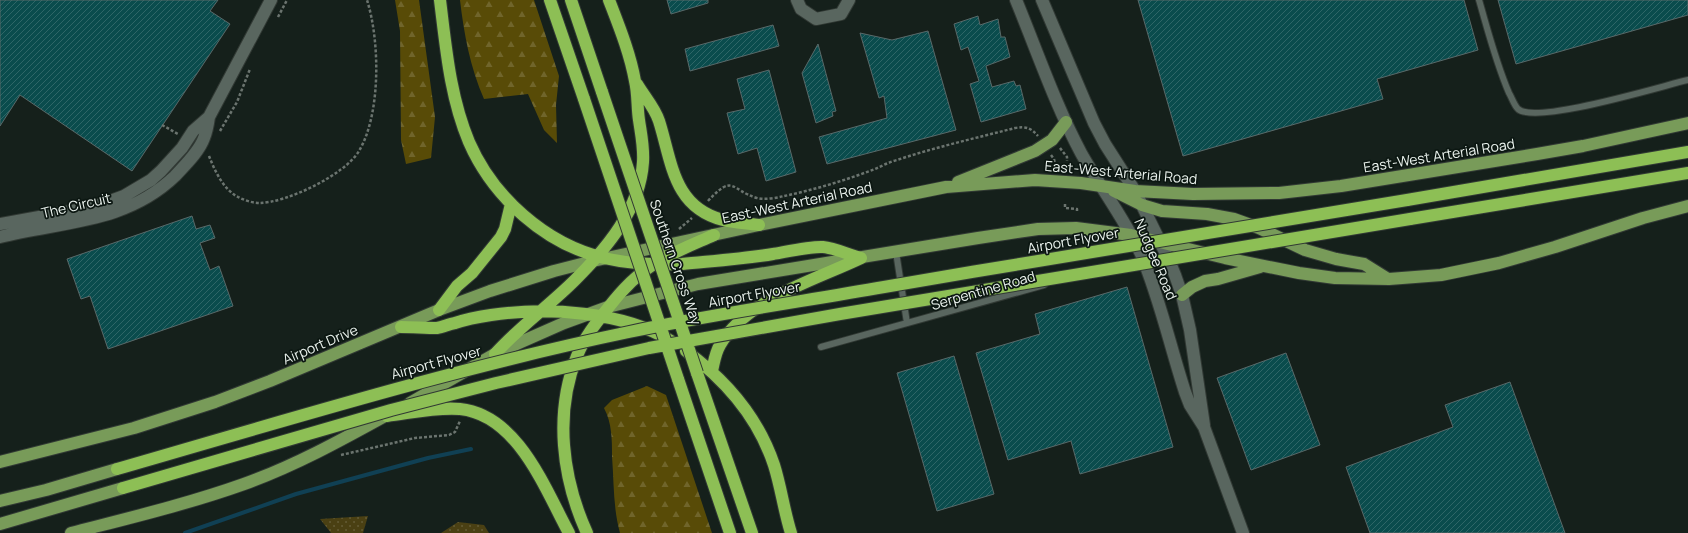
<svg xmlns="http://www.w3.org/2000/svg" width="1688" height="533" viewBox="0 0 1688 533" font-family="Manrope,sans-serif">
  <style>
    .grass { fill: url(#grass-dots) }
    .forest { fill: url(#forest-firs) }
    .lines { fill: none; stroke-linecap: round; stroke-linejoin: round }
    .stream { stroke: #104054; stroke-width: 4 }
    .building { fill: url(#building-hatch); stroke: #596969 }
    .lane-casing { stroke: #313934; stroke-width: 8 }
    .street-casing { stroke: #313934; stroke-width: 14 }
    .secondary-casing { stroke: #313934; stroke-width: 14 }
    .primary-casing { stroke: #313934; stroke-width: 14 }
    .highway-casing { stroke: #313934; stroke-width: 14 }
    .path { stroke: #6b746f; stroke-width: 2.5; stroke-dasharray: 3 2; stroke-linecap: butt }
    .lane { stroke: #59665f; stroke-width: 6 }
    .street { stroke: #59665f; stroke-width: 12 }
    .secondary { stroke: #59665f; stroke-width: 12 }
    .primary { stroke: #789b59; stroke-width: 12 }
    .highway { stroke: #8dbf55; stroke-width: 12 }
    .highway-bridge-casing { stroke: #313934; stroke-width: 14; stroke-linecap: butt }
    .highway-bridge { stroke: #8dbf55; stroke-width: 12 }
    .labels { text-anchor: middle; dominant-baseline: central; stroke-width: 3.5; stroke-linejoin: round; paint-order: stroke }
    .street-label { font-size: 14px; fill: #ebf3ee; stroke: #0c1712 }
  </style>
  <defs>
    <pattern id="grass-dots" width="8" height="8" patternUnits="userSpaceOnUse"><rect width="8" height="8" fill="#4a4013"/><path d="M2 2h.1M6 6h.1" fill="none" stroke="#645c36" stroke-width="1.8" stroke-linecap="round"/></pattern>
    <pattern id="forest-firs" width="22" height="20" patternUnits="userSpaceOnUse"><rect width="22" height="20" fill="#584b07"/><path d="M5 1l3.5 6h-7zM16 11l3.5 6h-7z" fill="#70652b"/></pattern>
    <pattern id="building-hatch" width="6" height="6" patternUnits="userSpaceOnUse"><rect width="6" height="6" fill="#0a4c4d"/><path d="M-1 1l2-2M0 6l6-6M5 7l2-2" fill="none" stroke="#2e6667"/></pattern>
  </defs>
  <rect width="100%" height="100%" fill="#15201b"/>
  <path class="grass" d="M 368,516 L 363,533 L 331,533 L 320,519 Z
    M 458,522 L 484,525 L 489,533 L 441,533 Z"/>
  <path class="forest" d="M 395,0 L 419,0 L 435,117 L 431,158 L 406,164 L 401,140 L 400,31 Z
    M 460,0 L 534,0 L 559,76 L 556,105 L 557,143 L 544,130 L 528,94 L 484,99 C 470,67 464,34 460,0 Z
    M 647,386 L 666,395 L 712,533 L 620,533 C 613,508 614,482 612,456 C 612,440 612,423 604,408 L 612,400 Z"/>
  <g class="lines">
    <path class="stream" d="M 185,533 L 296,494 L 428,458 L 471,449"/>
  </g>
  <path class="building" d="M 0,0 L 218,0 L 210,11 L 230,24 L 132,171 L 20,95 L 0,126 Z
    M 667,0 L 708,0 L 708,3 L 671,14 Z
    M 1138,0 L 1464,0 L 1478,50 L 1377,79 L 1383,99 L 1183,156 Z
    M 1498,0 L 1688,0 L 1688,15 L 1516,64 Z
    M 978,16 L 980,25 L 998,19 L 1001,37 L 1005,37 L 1010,57 L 986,66 L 992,87 L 1014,81 L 1016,86 L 1020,85 L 1026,109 L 981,122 L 970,84 L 979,81 L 968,47 L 961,50 L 954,24 Z
    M 773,25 L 779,46 L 690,71 L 685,49 Z
    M 928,31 L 956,130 L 827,164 L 819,137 L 887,118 L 884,96 L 879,98 L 860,33 L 892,40 Z
    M 818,44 L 836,111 L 832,112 L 833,116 L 816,123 L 802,73 Z
    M 769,70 L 796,172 L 766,181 L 757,148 L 738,154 L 727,113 L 745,109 L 737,79 Z
    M 192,216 L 196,229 L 210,225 L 215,238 L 200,243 L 210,270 L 219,266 L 233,306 L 108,349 L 90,296 L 81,299 L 67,259 Z
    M 1127,287 L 1173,447 L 1080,474 L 1071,441 L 1008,460 L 976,353 L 1040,334 L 1035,314 Z
    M 1286,353 L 1320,445 L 1251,470 L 1217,378 Z
    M 954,356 L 994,494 L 937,511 L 897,373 Z
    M 1510,382 L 1565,533 L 1370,533 L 1346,467 L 1453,427 L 1445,405 Z"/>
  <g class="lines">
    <defs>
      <path id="lane" d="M 1479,0 C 1488,31 1496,63 1509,93 C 1512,98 1514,105 1518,109 C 1535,125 1662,86 1688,80
        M 896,252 L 907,323
        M 821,347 L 1044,285"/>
      <path id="street" d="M 797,0 L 801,9 L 816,19 L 841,14 L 849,0
        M 0,224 L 94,207 L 124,196 L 151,180 L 161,171 L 182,148 L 193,131 L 209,117
        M 0,237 C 62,221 125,224 175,176 C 185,165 199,152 204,138 C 207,131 208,124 209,117 L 271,0"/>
      <path id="secondary" d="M 1016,0 C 1037,51 1055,104 1081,153 C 1100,187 1124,218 1141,254 C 1160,299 1170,346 1185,392 L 1190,405 L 1204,427 L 1243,533
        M 1042,0 L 1094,123 L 1105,144 L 1135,191 L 1168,258 L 1175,275 L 1182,295 L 1190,330 L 1204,425"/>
      <path id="primary" d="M 958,182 L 1035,151 L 1052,140 L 1066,122
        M 1114,191 L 1142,205 L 1162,211 L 1207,214 L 1234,219 L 1259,228 L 1305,250 L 1336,259 L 1364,264 L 1388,279
        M 1182,295 L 1192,287 L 1205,281 L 1218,279 L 1260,267
        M 410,403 L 495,354 L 521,342 L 564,323 L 608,307 L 698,284 L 978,238 L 1038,229 L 1076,228 L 1131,235 L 1225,258 L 1299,273 L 1335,278 L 1389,279 L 1441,275 L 1499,263 L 1555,247 L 1643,218 L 1688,206
        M 0,462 L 134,428 L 215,402 L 270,381 L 439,310 L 490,291 L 554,271 L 593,261 L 759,225 L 946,187 L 1035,180 L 1081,183 L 1135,191 L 1193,194 L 1279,193 L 1341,186 L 1537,154 L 1583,146 L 1688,123
        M 0,501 L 46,490 L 117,469
        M 0,524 L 123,488
        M 71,533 C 129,518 188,504 244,484 C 297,465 345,438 394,411"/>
      <path id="highway" d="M 440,0 C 446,48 450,97 469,142 C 493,197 545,244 604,258 C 630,264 656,265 682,264 C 712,261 743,259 773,254 C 785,252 812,246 823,247 C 835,248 849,255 861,258
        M 550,0 L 584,99
        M 571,0 L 602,92
        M 637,84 C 644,96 655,108 659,121 C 672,162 673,207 723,220 C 734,223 747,223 759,225
        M 1407,200 L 1688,152
        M 1410,219 L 1688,173
        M 439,310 L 457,286 L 472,273 L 501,237 L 505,229 L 511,204
        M 401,327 C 413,327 425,328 437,328 C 443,327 449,324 455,323 C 467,319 478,317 491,315 C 545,307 623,311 671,341
        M 686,351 C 727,381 758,417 774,465 C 781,487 784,511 791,533
        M 495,354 C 519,327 549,306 575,280 C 607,248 640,209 643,162 C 644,147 641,134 639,120 C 637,107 638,93 635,81 C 630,53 619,26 609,0
        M 712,371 C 714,363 715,353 720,345 C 747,299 815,280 861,258
        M 697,373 L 752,533
        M 678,379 L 730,533
        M 387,416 C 411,413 436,407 460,409 C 518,415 545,489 569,533
        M 587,533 C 562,478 554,413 577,356 C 584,338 596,323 608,308 C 621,291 636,275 654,264 C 673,252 694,244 714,235"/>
    </defs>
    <use href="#lane" class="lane-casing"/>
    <use href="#street" class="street-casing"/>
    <use href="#secondary" class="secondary-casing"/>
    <use href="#primary" class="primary-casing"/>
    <use href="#highway" class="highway-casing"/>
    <path class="path" d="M 278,17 L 287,0
      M 162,125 L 178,134
      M 220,131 L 237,102 L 250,69
      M 1060,148 L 1067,157 L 1067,161
      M 1051,155 L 1054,159 L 1056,170
      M 209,156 C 215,171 223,189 238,197 C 244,200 252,203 259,203 C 286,203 345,175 359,151 C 381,114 380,41 367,0
      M 708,201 C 734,173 730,190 757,198 C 765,200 776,198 784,196 C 814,190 846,180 875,169 C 882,166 889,162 897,160 C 936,147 976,138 1015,128 C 1026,126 1031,128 1038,136
      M 1065,204 L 1065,208 L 1077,209 L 1077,213
      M 679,229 L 692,218
      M 341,455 L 415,438 L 449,435 L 455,432 L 460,421"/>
    <use href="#lane" class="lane"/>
    <use href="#street" class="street"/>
    <use href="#secondary" class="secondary"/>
    <use href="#primary" class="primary"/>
    <use href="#highway" class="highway"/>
    <defs>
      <path id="highway-bridge" d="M 602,92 L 697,373
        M 584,99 L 678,379
        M 117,469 C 287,420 456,368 629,332 C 713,314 799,302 884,287 C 1058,257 1232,228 1407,200
        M 123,488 L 391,410 L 496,383 L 649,348 L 840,314 L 1410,219"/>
    </defs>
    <use href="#highway-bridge" class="highway-bridge-casing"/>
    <use href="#highway-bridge" class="highway-bridge"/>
  </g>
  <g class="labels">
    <g class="street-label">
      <text transform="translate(1439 155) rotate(-9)">East-West Arterial Road</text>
      <text transform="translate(1121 172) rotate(5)">East-West Arterial Road</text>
      <text transform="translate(797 202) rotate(-12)">East-West Arterial Road</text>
      <text transform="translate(76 205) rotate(-13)">The Circuit</text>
      <text transform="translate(1073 240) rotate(-10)">Airport Flyover</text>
      <text transform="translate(1156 259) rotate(67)">Nudgee Road</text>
      <text transform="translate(676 262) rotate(71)">Southern Cross Way</text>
      <text transform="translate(983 290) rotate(-16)">Serpentine Road</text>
      <text transform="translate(754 294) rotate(-10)">Airport Flyover</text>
      <text transform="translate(320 344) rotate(-23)">Airport Drive</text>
      <text transform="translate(436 362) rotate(-15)">Airport Flyover</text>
    </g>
  </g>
</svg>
